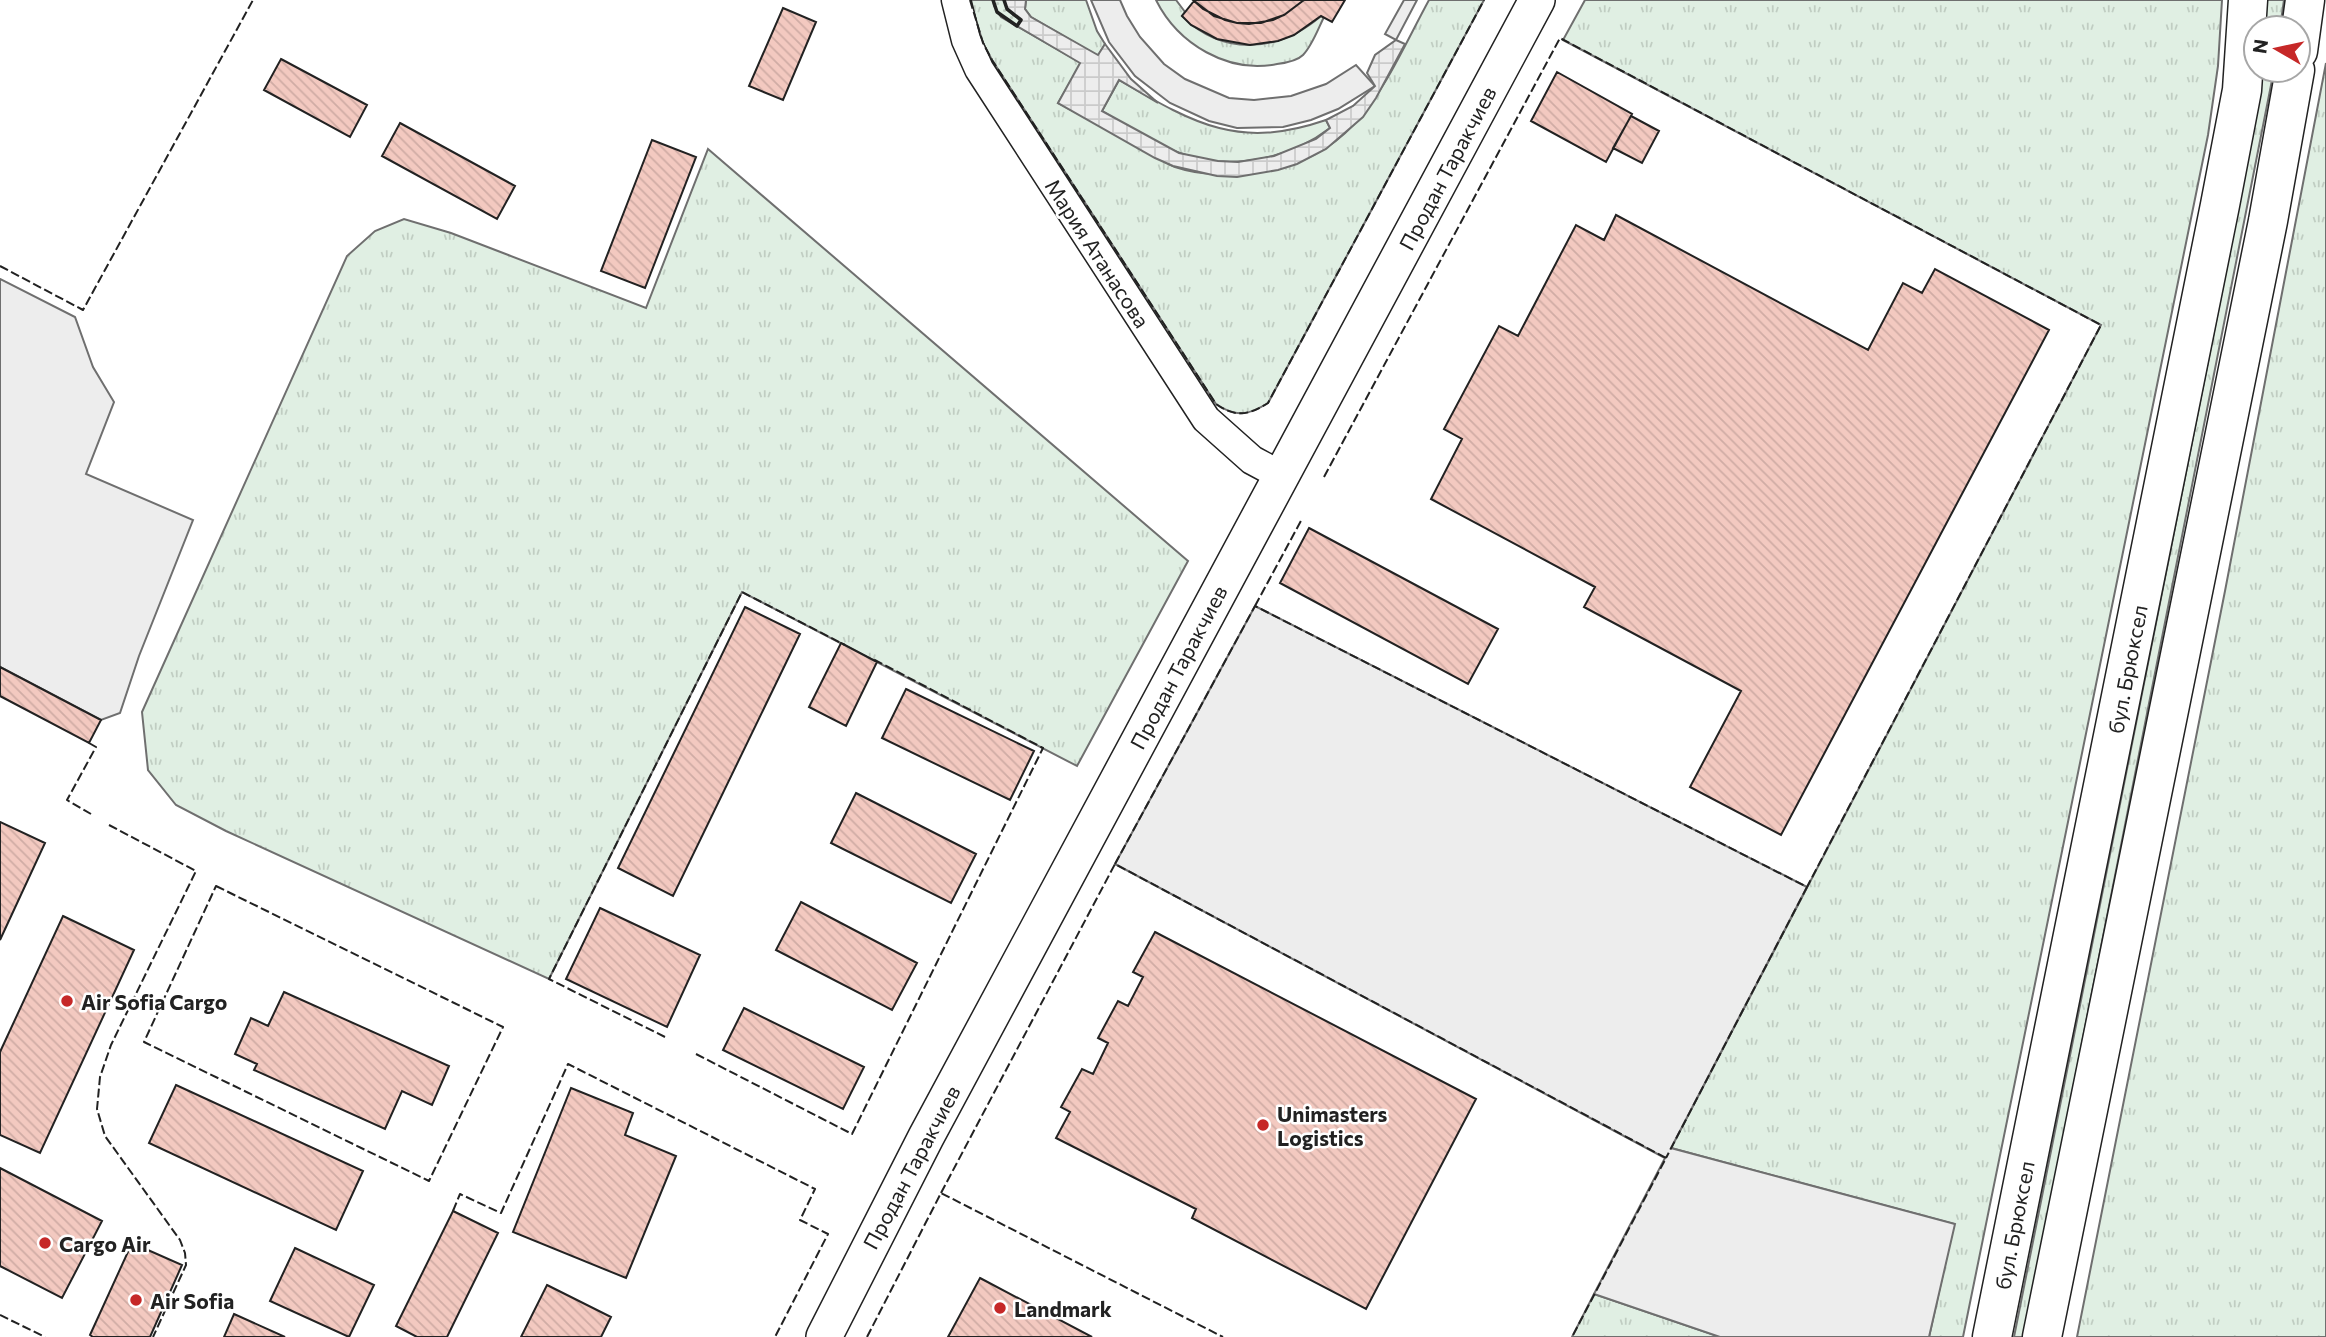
<svg xmlns="http://www.w3.org/2000/svg" width="2326" height="1337" viewBox="0 0 2326 1337" font-family="Commissioner,sans-serif">
  <style>
    .grass { fill: url(#grass-tufts); stroke: #6f6f6f; stroke-width: 2 }
    .park { fill: url(#park-dots); stroke: #6f6f6f; stroke-width: 2 }
    .parking { fill: #ededed; stroke: #6f6f6f; stroke-width: 2 }
    .plaza { fill: url(#plaza-grid); stroke: #6f6f6f; stroke-width: 2 }
    .building { fill: url(#building-back-hatch); stroke: #222; stroke-width: 2 }
    .lines { fill: none; stroke-linecap: round; stroke-linejoin: round }
    .minor-casing { stroke: #222; stroke-width: 31 }
    .tertiary-casing { stroke: #222; stroke-width: 38 }
    .primary-casing { stroke: #222; stroke-width: 41 }
    .minor { stroke: #fff; stroke-width: 28 }
    .tertiary { stroke: #fff; stroke-width: 35 }
    .primary { stroke: #fff; stroke-width: 38 }
    .fence { stroke: #222; stroke-width: 2; stroke-dasharray: 9 3.5; stroke-linecap: butt }
    .wall { stroke: #222; stroke-width: 3.5 }
    .poi-dot { fill: #c62828; stroke: #fff; stroke-width: 2.5 }
    .labels { text-anchor: middle; dominant-baseline: central; stroke-width: 5; stroke-linejoin: round; paint-order: stroke }
    .street-label { font-size: 21px; fill: #222; stroke: #fff }
    .poi-label { font-size: 21px; font-weight: bold; fill: #222; stroke: #fff; text-anchor: start }
  </style>
  <defs>
    <pattern id="grass-tufts" width="24" height="20" patternUnits="userSpaceOnUse" patternTransform="scale(1.75)"><rect width="24" height="20" fill="#e0efe3"/><path d="M3 7l-1-3M5 7V3M7 7l1-3M15 17l-1-3M17 17v-4M19 17l1-3" fill="none" stroke="#c0cdc2"/></pattern>
    <pattern id="park-dots" width="8" height="8" patternUnits="userSpaceOnUse" patternTransform="scale(1.75)"><rect width="8" height="8" fill="#e0efe3"/><path d="M2 2h.1M6 6h.1" fill="none" stroke="#c0cdc2" stroke-width="1.8" stroke-linecap="round"/></pattern>
    <pattern id="plaza-grid" width="8" height="8" patternUnits="userSpaceOnUse" patternTransform="scale(1.75)"><rect width="8" height="8" fill="#ededed"/><path d="M0 4h8M4 0v8" fill="none" stroke="#cbcbcb"/></pattern>
    <pattern id="building-back-hatch" width="6" height="6" patternUnits="userSpaceOnUse" patternTransform="scale(1.75)"><rect width="6" height="6" fill="#f3c9c0"/><path d="M-1 5l2 2M0 0l6 6M5-1l2 2" fill="none" stroke="#d0aca5"/></pattern>
  </defs>
  <rect width="100%" height="100%" fill="#fff"/>
  <path class="grass" d="M 970,0 L 993,0 L 994,6 L 1001,17 L 1081,63 L 1058,103 C 1085,117 1111,132 1138,146 C 1150,153 1162,162 1175,167 C 1202,176 1226,175 1254,172 C 1358,162 1385,81 1429,0 L 1484,0 L 1268,403 C 1249,415 1236,418 1216,404 L 992,60 L 983,43 Z
    M 1026,0 L 1086,0 L 1097,31 L 1105,44 L 1098,56 L 1031,17 L 1025,9 Z
    M 1156,0 L 1176,0 L 1185,12 L 1182,16 C 1224,57 1279,52 1321,16 L 1324,17 C 1318,29 1312,46 1303,55 C 1297,61 1285,63 1277,64 C 1228,74 1178,44 1156,0 Z
    M 1585,0 L 2222,0 L 2218,66 L 2208,135 L 1963,1337 L 1929,1337 L 1954,1224 L 1671,1148 L 2101,325 L 1563,40 Z
    M 2266,0 L 2284,0 L 2280,28 L 2265,28 Z
    M 2326,63 L 2326,1337 L 2077,1337 L 2225,591 Z
    M 2261,70 L 2274,70 L 2024,1337 L 2014,1337 L 2230,251 Z
    M 1119,80 C 1195,124 1238,150 1326,120 L 1330,128 C 1288,160 1228,172 1177,152 C 1151,142 1126,125 1102,111 Z
    M 708,149 L 1188,561 L 1077,766 L 742,592 L 549,979 L 226,831 L 176,805 L 148,770 L 142,712 L 347,256 L 375,231 L 404,219 L 451,233 L 646,308 Z
    M 1594,1294 L 1720,1337 L 1572,1337 Z"/>
  <path class="park" d="M 993,0 L 1004,0 L 1013,15 L 1021,20 L 1017,26 L 997,12 Z"/>
  <path class="parking" d="M 1091,0 L 1120,0 L 1127,16 L 1140,37 L 1164,64 L 1185,79 L 1229,98 L 1254,100 L 1291,96 L 1326,84 L 1356,65 L 1375,86 L 1338,109 L 1311,120 L 1283,127 L 1237,128 L 1209,121 L 1170,103 L 1135,76 L 1109,42 Z
    M 1404,0 L 1417,0 L 1396,40 L 1385,34 Z
    M 0,279 L 75,317 L 93,367 L 114,402 L 86,474 L 193,520 L 139,656 L 120,713 L 101,720 L 0,667 Z
    M 1255,606 L 1807,887 L 1671,1148 L 1955,1224 L 1929,1337 L 1720,1337 L 1594,1294 L 1665,1158 L 1115,864 Z"/>
  <path class="plaza" d="M 1004,0 L 1026,0 L 1025,9 L 1031,17 L 1098,55 L 1105,44 L 1131,79 L 1158,103 L 1119,80 L 1102,111 L 1179,153 L 1218,161 L 1238,162 L 1274,156 L 1316,139 L 1330,128 L 1326,120 L 1353,106 L 1375,86 L 1367,73 L 1375,55 L 1396,40 L 1405,44 L 1376,98 L 1363,117 L 1326,149 L 1297,164 L 1278,170 L 1237,177 L 1217,176 L 1173,166 L 1155,158 L 1058,103 L 1080,63 L 1017,26 L 1021,20 L 1007,9 Z"/>
  <path class="building" d="M 1193,0 L 1304,0 L 1284,15 L 1273,20 L 1249,24 L 1237,23 L 1214,16 Z
    M 1345,0 L 1332,22 L 1321,16 L 1294,35 L 1278,41 L 1250,45 L 1217,39 L 1191,25 L 1182,16 L 1194,1 L 1203,9 L 1225,20 L 1237,23 L 1261,23 L 1284,15 L 1304,0 Z
    M 783,8 L 816,22 L 783,100 L 749,86 Z
    M 281,59 L 367,105 L 350,137 L 264,90 Z
    M 1557,72 L 1632,114 L 1606,162 L 1531,121 Z
    M 1631,116 L 1659,131 L 1642,163 L 1613,148 Z
    M 400,123 L 515,186 L 497,219 L 382,156 Z
    M 652,140 L 696,157 L 645,288 L 601,271 Z
    M 1616,215 L 1868,350 L 1903,283 L 1922,293 L 1935,269 L 2049,330 L 1781,835 L 1690,787 L 1741,691 L 1584,607 L 1595,587 L 1431,499 L 1462,439 L 1444,429 L 1499,326 L 1518,336 L 1576,225 L 1604,240 Z
    M 1309,528 L 1498,629 L 1468,684 L 1280,583 Z
    M 745,607 L 800,634 L 673,896 L 618,868 Z
    M 841,643 L 877,662 L 846,726 L 809,707 Z
    M 0,667 L 101,720 L 89,743 L 0,696 Z
    M 906,689 L 1034,751 L 1010,800 L 882,738 Z
    M 856,793 L 976,854 L 951,903 L 831,843 Z
    M 0,822 L 45,843 L 0,940 Z
    M 801,902 L 917,963 L 892,1010 L 776,950 Z
    M 600,908 L 700,955 L 667,1027 L 566,979 Z
    M 63,916 L 134,950 L 40,1153 L 0,1135 L 0,1052 Z
    M 1155,932 L 1476,1099 L 1366,1309 L 1192,1218 L 1196,1209 L 1056,1138 L 1070,1112 L 1061,1107 L 1082,1069 L 1093,1074 L 1108,1043 L 1098,1038 L 1118,1001 L 1128,1006 L 1143,977 L 1133,972 Z
    M 284,992 L 449,1066 L 432,1105 L 402,1091 L 385,1129 L 254,1070 L 257,1064 L 235,1054 L 251,1018 L 268,1026 Z
    M 744,1008 L 864,1067 L 843,1109 L 723,1050 Z
    M 176,1085 L 363,1171 L 336,1230 L 149,1143 Z
    M 571,1088 L 633,1113 L 625,1135 L 676,1156 L 626,1278 L 513,1232 Z
    M 0,1168 L 102,1221 L 62,1298 L 0,1266 Z
    M 453,1211 L 498,1233 L 447,1337 L 417,1337 L 396,1326 Z
    M 132,1243 L 182,1265 L 150,1337 L 93,1337 L 90,1335 Z
    M 295,1248 L 374,1285 L 349,1337 L 270,1301 Z
    M 980,1278 L 1092,1337 L 948,1337 Z
    M 547,1285 L 611,1317 L 601,1337 L 521,1337 Z
    M 234,1314 L 285,1337 L 224,1337 Z"/>
  <g class="lines">
    <defs>
      <path id="minor" d="M 956,0 L 966,40 L 979,69 L 1206,419 L 1252,460 L 1280,475"/>
      <path id="tertiary" d="M 824,1337 L 926,1137 L 1537,0"/>
      <path id="primary" d="M 2298,51 L 2305,0
        M 1992,1337 L 2220,205 L 2242,90 L 2248,0
        M 2042,1337 L 2268,221 L 2295,70"/>
    </defs>
    <use href="#minor" class="minor-casing"/>
    <use href="#tertiary" class="tertiary-casing"/>
    <use href="#primary" class="primary-casing"/>
    <use href="#minor" class="minor"/>
    <use href="#tertiary" class="tertiary"/>
    <use href="#primary" class="primary"/>
    <path class="fence" d="M 970,0 L 983,43 L 992,60 L 1216,404 C 1236,418 1249,415 1268,403 L 1484,0
      M 0,266 L 83,310 L 253,0
      M 1324,477 L 1560,38 L 2101,325 L 1807,887
      M 1255,606 L 1302,519
      M 89,743 L 96,747 L 67,800 L 91,814
      M 109,825 L 196,871 L 111,1045 L 100,1077 L 97,1109 L 105,1136 L 180,1240 L 185,1253 L 186,1265 L 153,1337
      M 1115,864 L 1255,606 L 1807,887 L 1666,1158
      M 216,886 L 503,1027 L 429,1181 L 144,1042 Z
      M 665,1037 L 549,979 L 742,592 L 845,645
      M 696,1054 L 852,1134 L 1043,748 L 873,659
      M 941,1193 L 1115,864 L 1666,1158 L 1572,1337
      M 453,1211 L 460,1194 L 501,1213 L 568,1064 L 815,1189 L 800,1220 L 828,1234 L 775,1337
      M 0,1315 L 45,1337
      M 867,1337 L 941,1193 L 1223,1337"/>
    <path class="wall" d="M 993,0 L 997,12 L 1017,26 L 1021,20 L 1007,9 L 1004,0"/>
  </g>
  <g class="poi-dot">
    <circle cx="67" cy="1001" r="7"/>
    <circle cx="1263" cy="1125" r="7"/>
    <circle cx="45" cy="1243" r="7"/>
    <circle cx="136" cy="1300" r="7"/>
    <circle cx="1000" cy="1308" r="7"/>
  </g>
  <g class="labels">
    <g class="street-label">
      <text transform="translate(1447 168) rotate(-62)">Продан Таракчиев</text>
      <text transform="translate(1098 253) rotate(57)">Мария Атанасова</text>
      <text transform="translate(1178 667) rotate(-62)">Продан Таракчиев</text>
      <text transform="translate(2127 669) rotate(-79)">бул. Брюксел</text>
      <text transform="translate(911 1167) rotate(-62)">Продан Таракчиев</text>
      <text transform="translate(2014 1225) rotate(-79)">бул. Брюксел</text>
    </g>
    <g class="poi-label">
      <text x="81" y="1001">Air Sofia Cargo</text>
      <text x="1277" y="1113">Unimasters<tspan x="1277" dy="24">Logistics</tspan></text>
      <text x="59" y="1243">Cargo Air</text>
      <text x="150" y="1300">Air Sofia</text>
      <text x="1014" y="1308">Landmark</text>
    </g>
  </g>
  <g transform="translate(2277 49) rotate(279)"><circle r="33" fill="#ffffff" stroke="#a7a7a7" stroke-width="2"/>
  <path d="M0-5L12 26L0 18L-12 26Z" fill="#c62828"/>
  <text y="-10" font-size="19" font-weight="bold" text-anchor="middle" fill="#222222">N</text>
  </g>
</svg>
